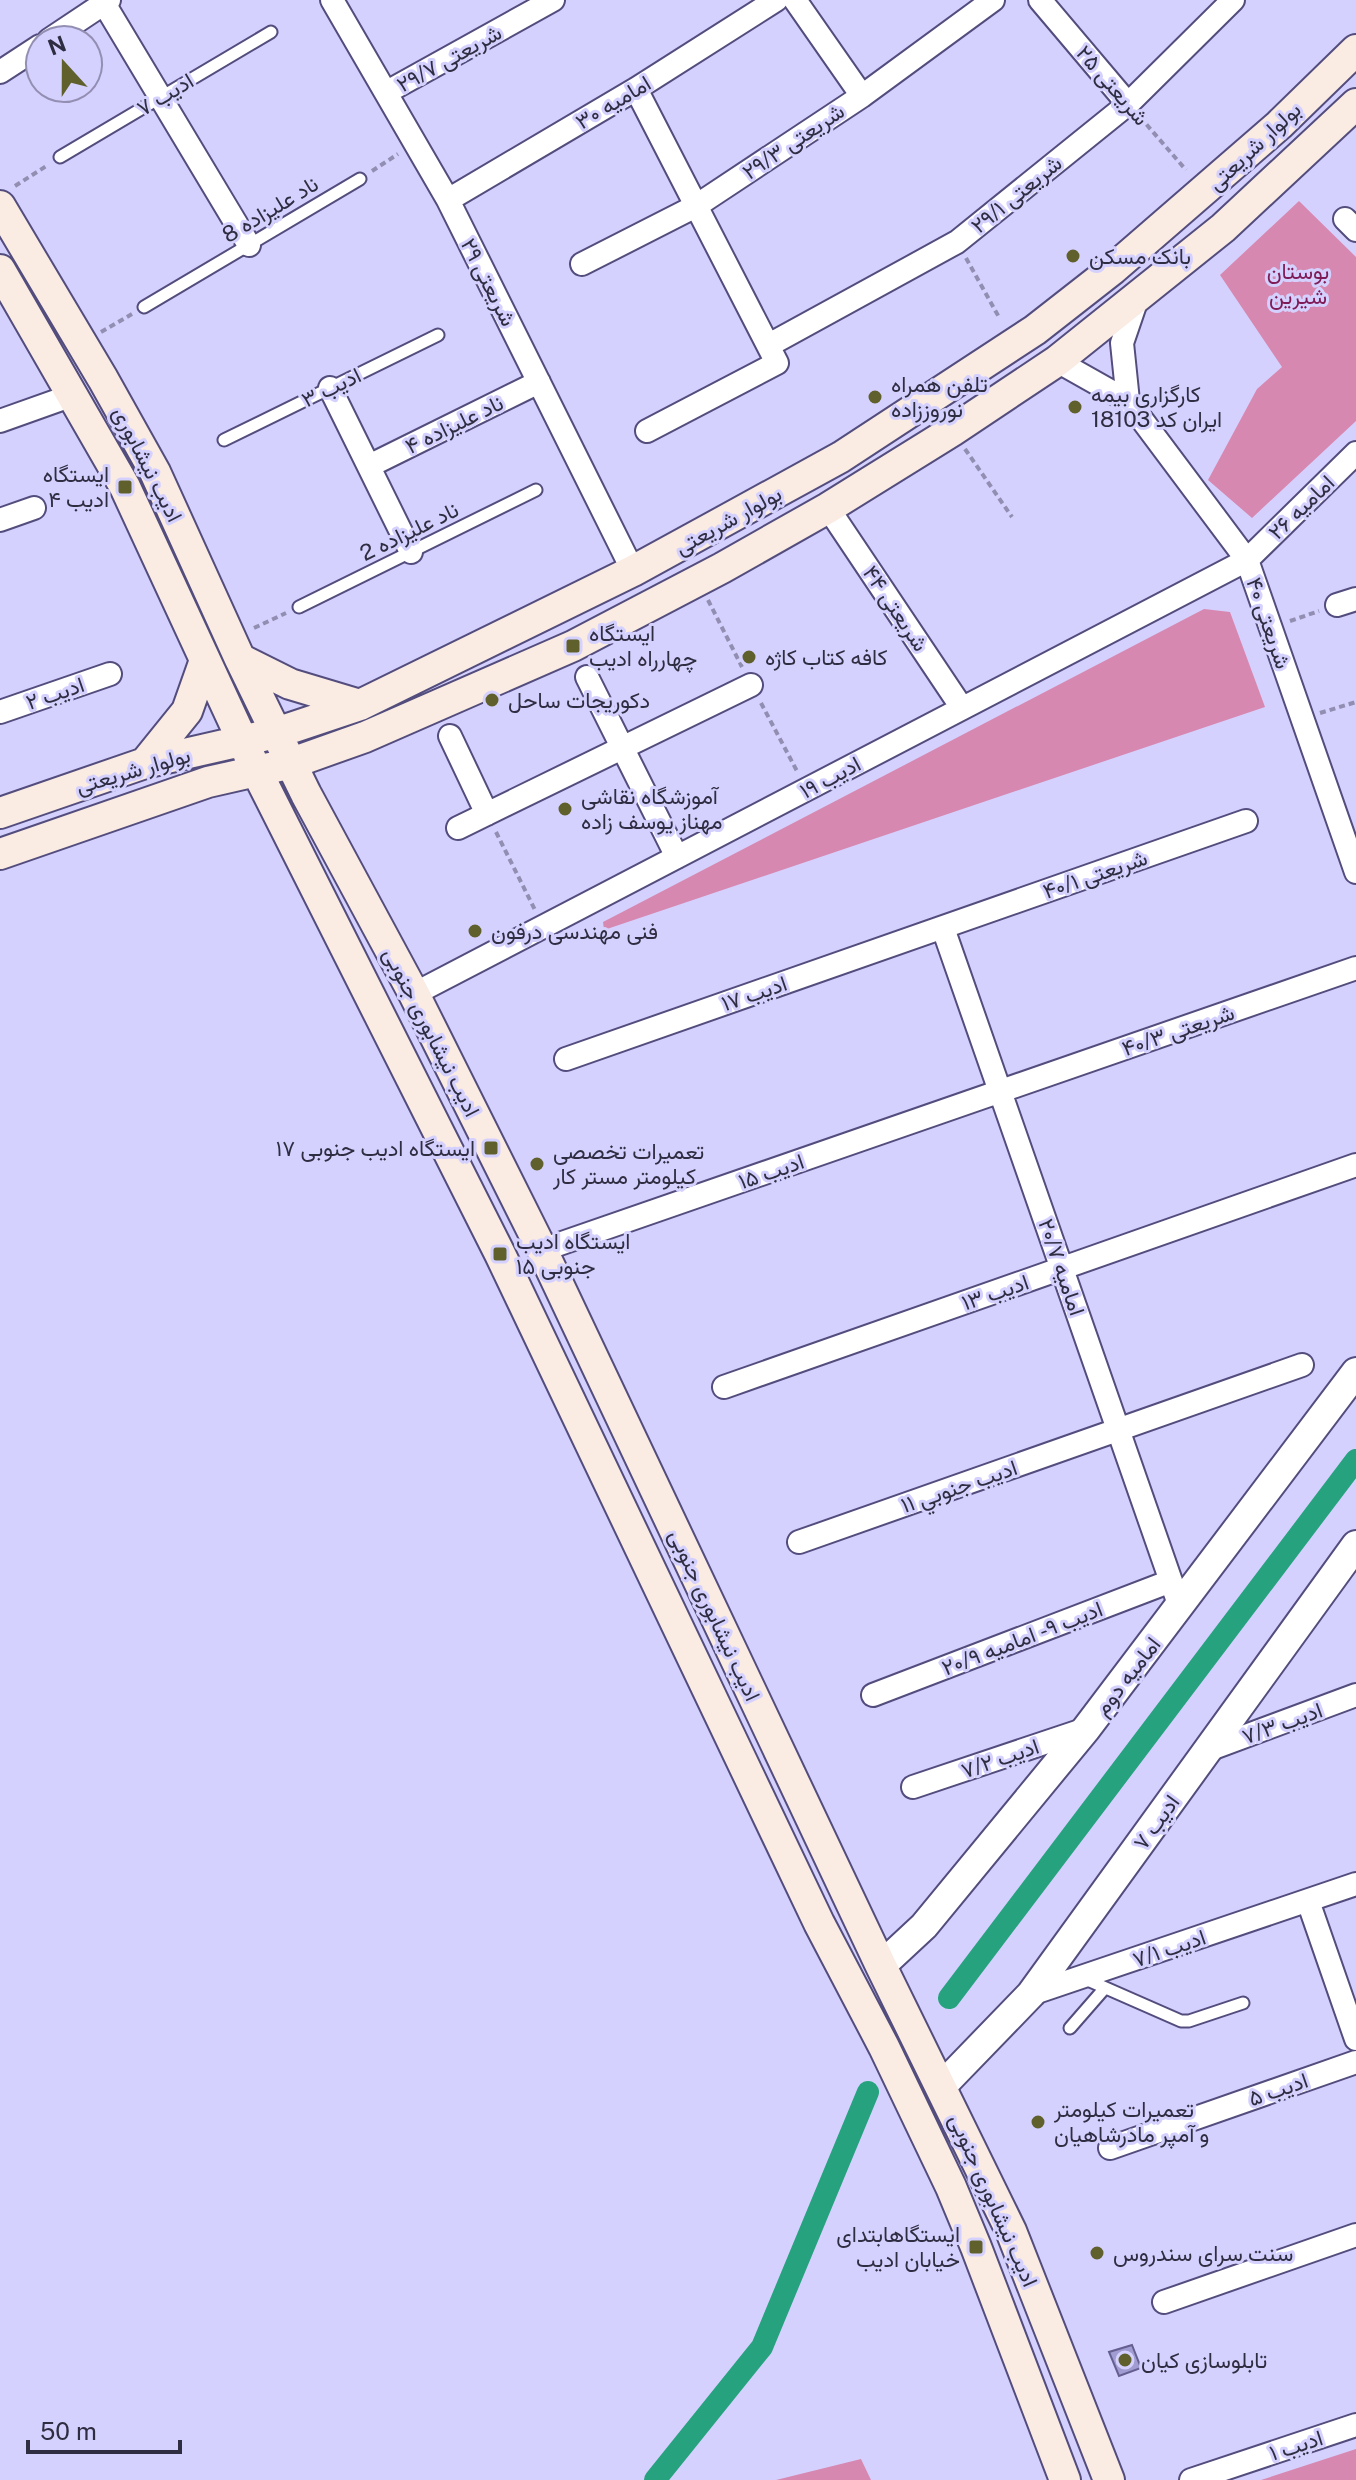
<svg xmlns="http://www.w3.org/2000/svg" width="1356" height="2480" viewBox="0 0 1356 2480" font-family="'Public Sans',Vazirmatn,sans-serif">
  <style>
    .green { fill: #d788b0 }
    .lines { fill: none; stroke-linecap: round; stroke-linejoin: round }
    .canal { stroke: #27a27f; stroke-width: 22 }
    .building { fill: #a19cd1; stroke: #655f90; stroke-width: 2 }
    .service-casing { stroke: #534d7d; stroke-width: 15 }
    .minor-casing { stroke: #534d7d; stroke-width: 26 }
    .tertiary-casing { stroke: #534d7d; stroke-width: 32 }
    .secondary-casing { stroke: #534d7d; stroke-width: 34 }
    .path { stroke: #918eb2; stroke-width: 4; stroke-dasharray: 6 4; stroke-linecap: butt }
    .service { stroke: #fff; stroke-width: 11 }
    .minor { stroke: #fff; stroke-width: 22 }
    .tertiary { stroke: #fff; stroke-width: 28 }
    .secondary { stroke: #faebe3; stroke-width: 30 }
    .poi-dot { fill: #60602d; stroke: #d5d1fe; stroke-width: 3 }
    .labels { text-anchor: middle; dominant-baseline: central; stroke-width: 6; stroke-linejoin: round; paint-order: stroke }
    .street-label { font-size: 22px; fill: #2f2d42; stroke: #d5d1fe }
    .poi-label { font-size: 22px; fill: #2f2d42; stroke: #d5d1fe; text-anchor: start }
    .park-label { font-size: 22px; fill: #7e1a56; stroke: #d5d1fe }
  </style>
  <rect width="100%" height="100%" fill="#d5d1fe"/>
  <path class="green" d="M 1299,201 L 1356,257 L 1356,421 L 1252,518 L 1208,480 L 1257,389 L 1282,367 L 1220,275 Z
    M 1204,609 L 1230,612 L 1265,707 L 604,930 L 603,922 Z
    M 1356,2449 L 1356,2480 L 1261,2480 Z
    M 861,2459 L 871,2480 L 776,2480 Z"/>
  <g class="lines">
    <path class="canal" d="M 949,1998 L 1356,1460
      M 655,2480 L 762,2347 L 868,2092"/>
  </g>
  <path class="building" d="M 1132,2345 L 1141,2368 L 1119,2376 L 1109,2352 Z"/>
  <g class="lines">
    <defs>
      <path id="service" d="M 60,157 L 271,32
        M 144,307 L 360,179
        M 224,440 L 438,335
        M 299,607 L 536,490
        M 1083,1978 L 1181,2021 L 1189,2021 L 1243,2003
        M 1070,2028 L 1104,1989"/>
      <path id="minor" d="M 102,0 L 249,245
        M 332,0 L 448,200 L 633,571
        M 795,0 L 862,96
        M 1040,0 L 1128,104
        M 49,40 L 109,0
        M 0,72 L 40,46
        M 636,89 L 777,363 L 647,431
        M 387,92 L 553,0
        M 448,200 L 636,89 L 776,0
        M 1345,219 L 1356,230
        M 582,264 L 696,206 L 862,96 L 993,0
        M 769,345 L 957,242 L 1128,104 L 1233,0
        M 1057,361 L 1128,401 L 1122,343 L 1137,299
        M 330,388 L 411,552
        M 1128,401 L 1247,560 L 1356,872
        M 0,421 L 73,395
        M 369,466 L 539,382
        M 828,508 L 962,708
        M 0,520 L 34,508
        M 1337,605 L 1356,599
        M 587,677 L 677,857
        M 0,712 L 110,674
        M 450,736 L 487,814
        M 458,828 L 751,685
        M 943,928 L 1180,1607
        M 414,994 L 1247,560 L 1356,453
        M 566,1059 L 1246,821
        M 542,1250 L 1356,968
        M 724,1387 L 1356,1165
        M 799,1542 L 1302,1365
        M 873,1695 L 1171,1581
        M 1208,1750 L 1356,1695
        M 913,1787 L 1086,1729
        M 1308,1901 L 1356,2039
        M 1031,1994 L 1356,1884
        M 1110,2148 L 1356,2062
        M 1164,2302 L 1356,2235
        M 1191,2480 L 1356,2425"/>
      <path id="tertiary" d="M 881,1966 L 924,1926 L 1086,1729 L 1356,1372
        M 942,2086 L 1031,1994 L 1356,1545"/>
      <path id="secondary" d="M 0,206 L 103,379 L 155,472 L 240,659 L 306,794 L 414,994 L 542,1250 L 881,1966 L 1011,2231 L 1109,2480
        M 0,270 L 125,487 L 257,772 L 500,1254 L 819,1923 L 884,2047 L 951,2187 L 976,2247 L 1065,2480
        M 240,659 L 290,684 L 360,705
        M 145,763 L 187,711 L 204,663
        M 0,813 L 145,763 L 276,733 L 360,705 L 633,571 L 841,457 L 1035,330 L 1113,269 L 1279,125 L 1356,50
        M 0,854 L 208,782 L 292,763 L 365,737 L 573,646 L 722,568 L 828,508 L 952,431 L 1057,361 L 1223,228 L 1356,104"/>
    </defs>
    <use href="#service" class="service-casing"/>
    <use href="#minor" class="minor-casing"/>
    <use href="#tertiary" class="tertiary-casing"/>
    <use href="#secondary" class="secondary-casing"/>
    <path class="path" d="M 1140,117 L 1186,170
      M 372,171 L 398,154
      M 15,186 L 48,165
      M 966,258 L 1000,319
      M 101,332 L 132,314
      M 965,449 L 1012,517
      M 708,600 L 742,667
      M 1290,621 L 1319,611
      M 254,628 L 286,613
      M 761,703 L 798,773
      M 1320,713 L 1356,702
      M 496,832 L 535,910"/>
    <use href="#service" class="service"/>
    <use href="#minor" class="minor"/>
    <use href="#tertiary" class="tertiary"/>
    <use href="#secondary" class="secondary"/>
  </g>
  <g class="poi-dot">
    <circle cx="1073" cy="256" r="8"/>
    <circle cx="875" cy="397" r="8"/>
    <circle cx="1075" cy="407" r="8"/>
    <rect x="117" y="479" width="16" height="16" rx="4"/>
    <rect x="565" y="638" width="16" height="16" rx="4"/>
    <circle cx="749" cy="657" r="8"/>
    <circle cx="492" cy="700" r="8"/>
    <circle cx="565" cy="809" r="8"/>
    <circle cx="475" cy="931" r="8"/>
    <rect x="483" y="1140" width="16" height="16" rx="4"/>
    <circle cx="537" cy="1164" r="8"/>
    <rect x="492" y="1246" width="16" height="16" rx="4"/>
    <circle cx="1038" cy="2122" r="8"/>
    <rect x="968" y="2239" width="16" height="16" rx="4"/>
    <circle cx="1097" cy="2253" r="8"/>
    <circle cx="1125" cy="2360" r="8"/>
  </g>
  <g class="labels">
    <g class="street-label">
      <text transform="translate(449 58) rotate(-29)">شریعتی ۲۹/۷</text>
      <text transform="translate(1113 85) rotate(49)">شریعتی ۲۵</text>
      <text transform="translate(165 94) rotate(-31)">ادیب ۷</text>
      <text transform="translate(613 102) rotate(-31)">امامیه ۳۰</text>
      <text transform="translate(793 141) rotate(-34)">شریعتی ۲۹/۳</text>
      <text transform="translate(1254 146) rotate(-43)">بولوار شریعتی</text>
      <text transform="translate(1016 194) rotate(-39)">شریعتی ۲۹/۱</text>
      <text transform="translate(270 209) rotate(-31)">ناد علیزاده 8</text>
      <text transform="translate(489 282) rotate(63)">شریعتی ۲۹</text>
      <text transform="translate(331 387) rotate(-26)">ادیب ۳</text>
      <text transform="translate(454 424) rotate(-26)">ناد علیزاده ۴</text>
      <text transform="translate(148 464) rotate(63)">ادیب نیشابوری</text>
      <text transform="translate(1301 507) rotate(-44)">امامیه ۲۶</text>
      <text transform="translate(728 520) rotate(-29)">بولوار شریعتی</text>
      <text transform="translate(409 531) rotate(-26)">ناد علیزاده 2</text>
      <text transform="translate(896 608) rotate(56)">شریعتی ۴۴</text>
      <text transform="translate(1269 623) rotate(71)">شریعتی ۴۰</text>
      <text transform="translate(55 693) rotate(-19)">ادیب ۲</text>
      <text transform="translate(133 770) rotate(-16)">بولوار شریعتی</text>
      <text transform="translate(830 777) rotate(-28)">ادیب ۱۹</text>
      <text transform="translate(1095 874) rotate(-19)">شریعتی ۴۰/۱</text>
      <text transform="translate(754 993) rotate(-19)">ادیب ۱۷</text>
      <text transform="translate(1178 1030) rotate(-19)">شریعتی ۴۰/۳</text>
      <text transform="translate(432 1032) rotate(63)">ادیب نیشابوری جنوبی</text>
      <text transform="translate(771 1171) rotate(-19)">ادیب ۱۵</text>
      <text transform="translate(1062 1267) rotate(71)">امامیه ۲۰/۷</text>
      <text transform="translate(995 1292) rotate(-19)">ادیب ۱۳</text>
      <text transform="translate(959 1486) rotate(-19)">ادیب جنوبي ١١</text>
      <text transform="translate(715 1615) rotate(65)">ادیب نیشابوری جنوبی</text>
      <text transform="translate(1022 1638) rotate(-21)">ادیب ۹ - امامیه ۲۰/۹</text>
      <text transform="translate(1127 1676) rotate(-52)">امامیه دوم</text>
      <text transform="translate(1282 1723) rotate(-20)">ادیب ۷/۳</text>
      <text transform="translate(1000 1758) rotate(-19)">ادیب ۷/۲</text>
      <text transform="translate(1156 1822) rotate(-54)">ادیب ۷</text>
      <text transform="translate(1169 1948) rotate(-19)">ادیب ۷/۱</text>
      <text transform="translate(1278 2089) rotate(-19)">ادیب ۵</text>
      <text transform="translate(994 2200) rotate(66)">ادیب نیشابوری جنوبی</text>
      <text transform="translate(1296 2445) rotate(-18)">ادیب ۱</text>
    </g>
    <g class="poi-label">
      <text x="1089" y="256">بانک مسکن</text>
      <text x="891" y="384">تلفن همراه<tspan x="891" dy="25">نوروززاده</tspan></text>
      <text x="1091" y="394">کارگزاری بیمه<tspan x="1091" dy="25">ایران کد 18103</tspan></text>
      <text x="109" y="474" text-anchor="end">ایستگاه<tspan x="109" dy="25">ادیب ۴</tspan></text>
      <text x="589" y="633">ایستگاه<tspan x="589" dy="25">چهارراه ادیب</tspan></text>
      <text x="765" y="657">کافه کتاب کاژه</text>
      <text x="508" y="700">دکوریجات ساحل</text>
      <text x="581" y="796">آموزشگاه نقاشی<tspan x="581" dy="25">مهناز یوسف زاده</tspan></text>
      <text x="491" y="931">فنی مهندسی درفون</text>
      <text x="475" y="1148" text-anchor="end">ایستگاه ادیب جنوبی ۱۷</text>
      <text x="553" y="1151">تعمیرات تخصصی<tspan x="553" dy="25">کیلومتر مستر کار</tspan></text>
      <text x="516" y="1241">ایستگاه ادیب<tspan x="516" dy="25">جنوبی ۱۵</tspan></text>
      <text x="1054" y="2109">تعمیرات کیلومتر<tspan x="1054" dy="25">و آمپر مادرشاهیان</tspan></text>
      <text x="960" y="2234" text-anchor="end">ایستگاهابتدای<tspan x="960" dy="25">خیابان ادیب</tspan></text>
      <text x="1113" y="2253">سنت سرای سندروس</text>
      <text x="1141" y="2360">تابلوسازی کیان</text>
    </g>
    <g class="park-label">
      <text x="1298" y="271">بوستان<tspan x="1298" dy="25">شیرین</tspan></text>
    </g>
  </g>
  <g transform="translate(64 64) rotate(339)"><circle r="38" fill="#d5d1fe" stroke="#938fb3" stroke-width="2"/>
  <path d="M0-6L14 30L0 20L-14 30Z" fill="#60602d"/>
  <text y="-12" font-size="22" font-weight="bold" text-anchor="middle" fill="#2f2d42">N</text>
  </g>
  <path d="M28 2440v12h152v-12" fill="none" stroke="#2f2d42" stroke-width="4"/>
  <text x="40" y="2440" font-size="24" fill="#2f2d42" stroke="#d5d1fe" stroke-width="6" paint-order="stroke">50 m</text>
</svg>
